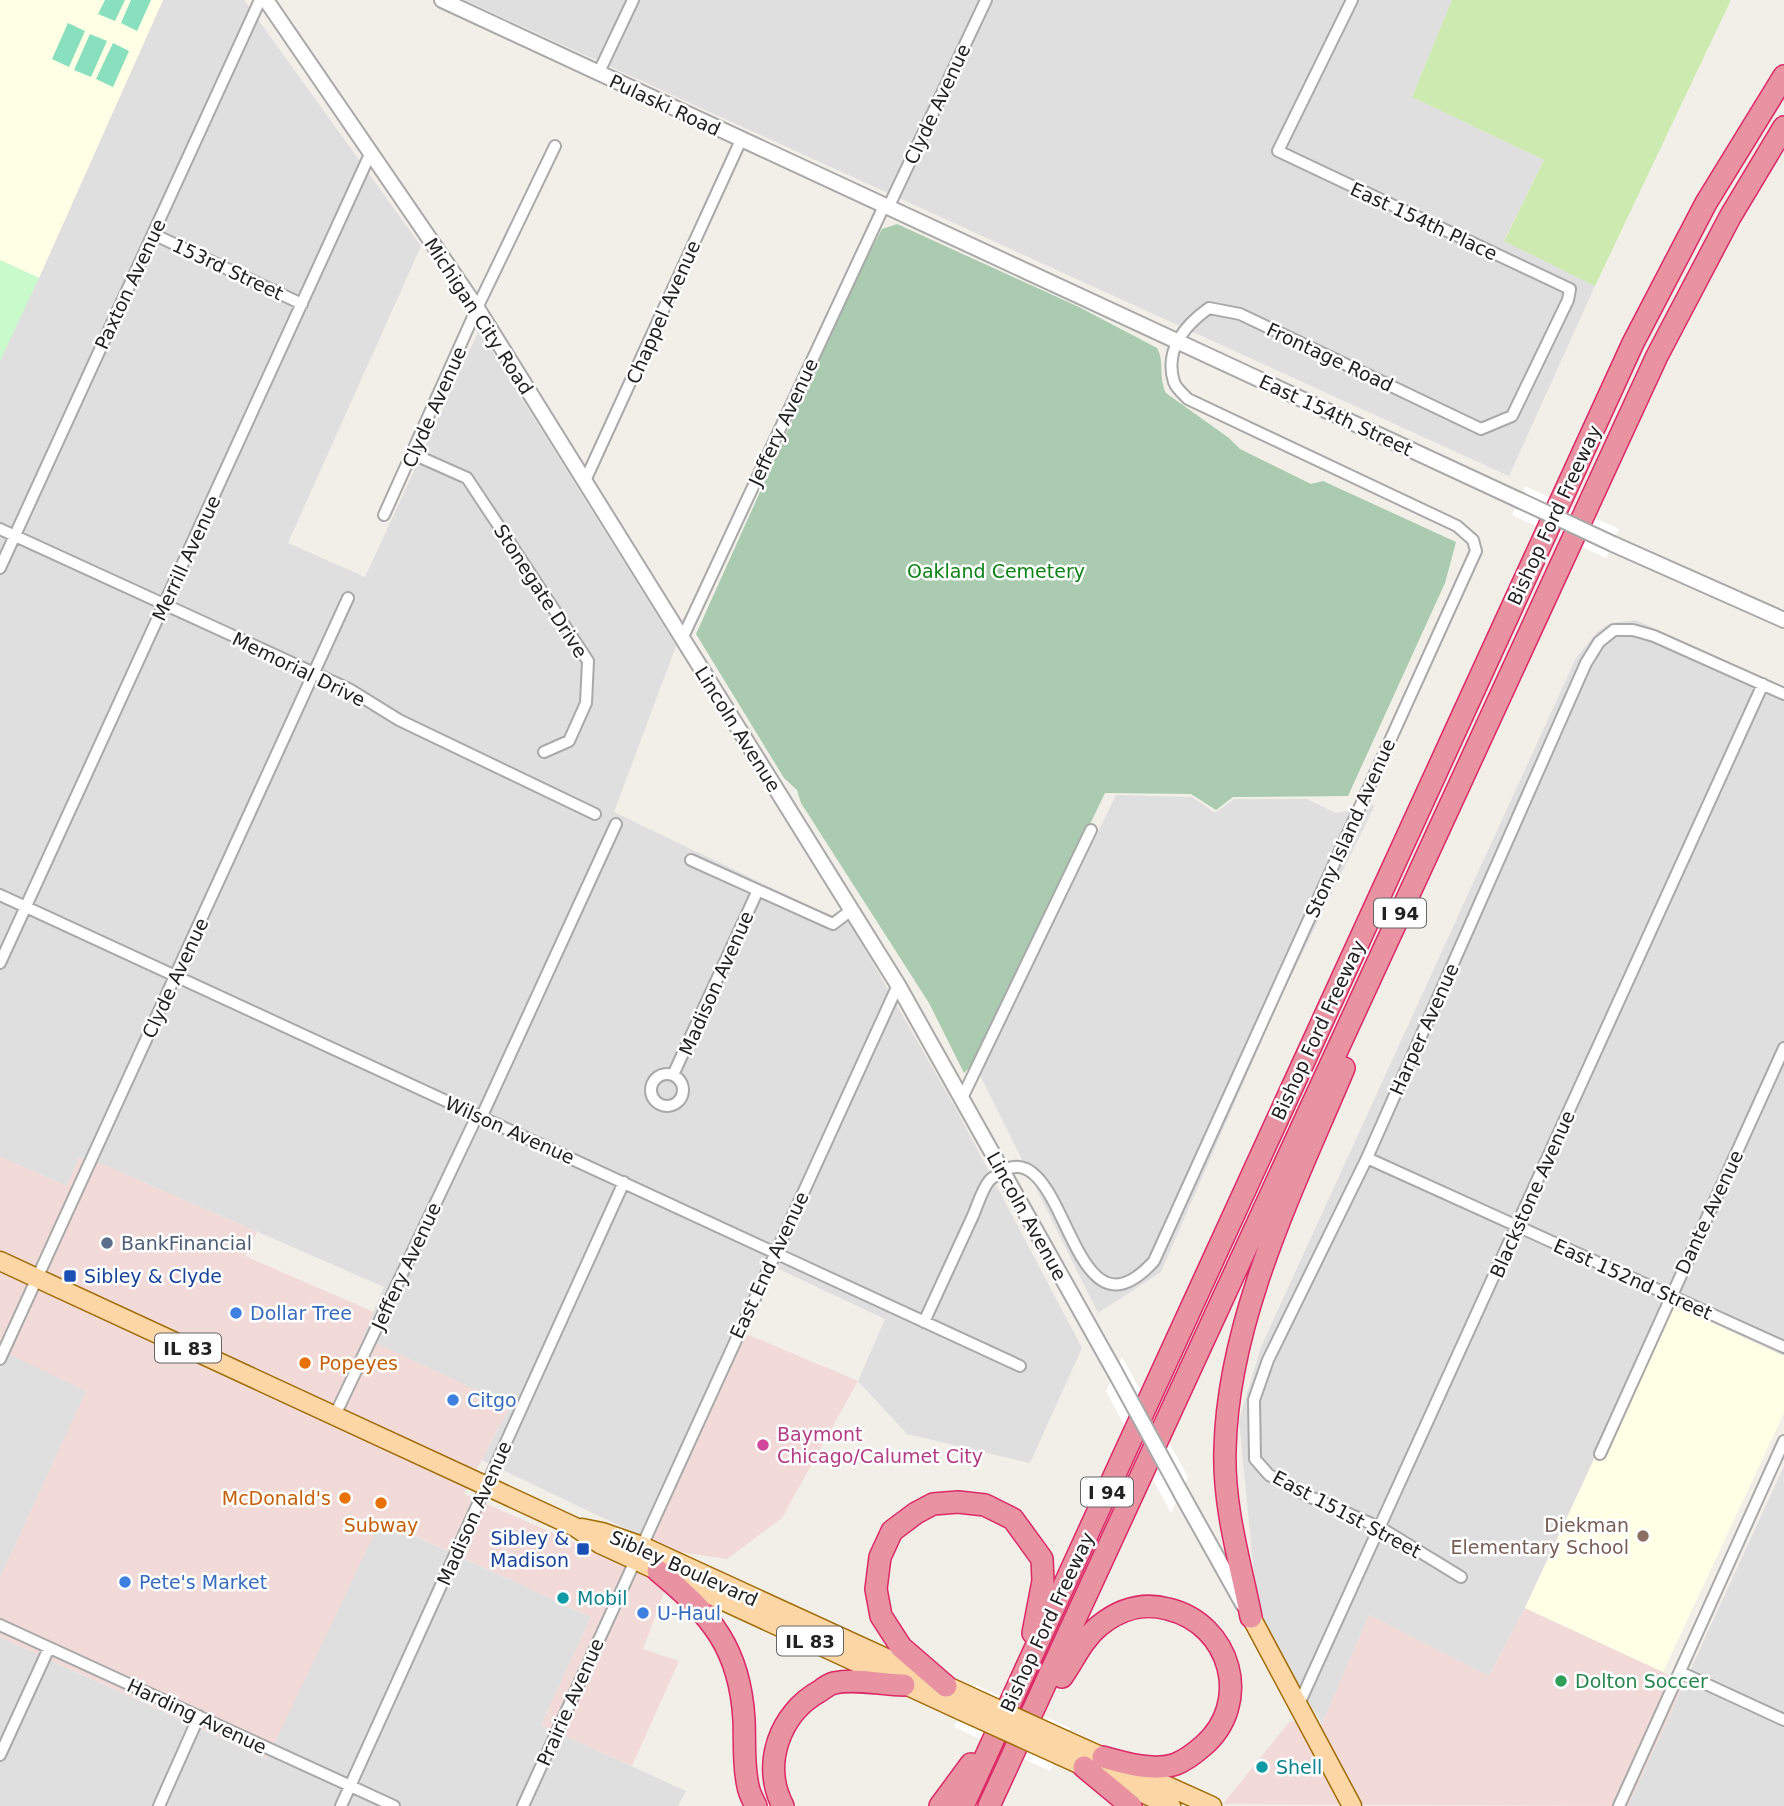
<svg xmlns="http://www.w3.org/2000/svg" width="1784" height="1806" viewBox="0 0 1784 1806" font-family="'DejaVu Sans',sans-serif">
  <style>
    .residential { fill: #e0dfdf }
    .commercial { fill: #f2dad9 }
    .education { fill: #ffffe5 }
    .grass { fill: #cdebb0 }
    .cemetery { fill: #aacbaf }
    .park { fill: #c8facc }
    .pitch { fill: #88e0be }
    .pier { fill: #fff }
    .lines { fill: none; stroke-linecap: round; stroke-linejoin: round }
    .minor-casing { stroke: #a9a9a9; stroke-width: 14 }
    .tertiary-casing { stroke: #a9a9a9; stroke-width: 18 }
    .primary-casing { stroke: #a06b00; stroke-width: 21 }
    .motorway-casing { stroke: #dc2a67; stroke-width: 24 }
    .minor { stroke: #fff; stroke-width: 10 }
    .tertiary { stroke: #fff; stroke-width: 14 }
    .primary { stroke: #fcd6a4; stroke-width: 18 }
    .motorway { stroke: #e892a2; stroke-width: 21 }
    .tertiary-bridge-casing { stroke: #a9a9a9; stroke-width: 18; stroke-linecap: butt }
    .primary-bridge-casing { stroke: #a06b00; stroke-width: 21; stroke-linecap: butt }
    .tertiary-bridge { stroke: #fff; stroke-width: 14 }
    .primary-bridge { stroke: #fcd6a4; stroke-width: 18 }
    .service-dot { fill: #5c6f8a; stroke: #fff; stroke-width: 2.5 }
    .transit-dot { fill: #1a4fb4; stroke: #fff; stroke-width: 2.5 }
    .shop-dot { fill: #3f7fe0; stroke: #fff; stroke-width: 2.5 }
    .food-dot { fill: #e8710a; stroke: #fff; stroke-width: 2.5 }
    .hotel-dot { fill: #d1479c; stroke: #fff; stroke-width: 2.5 }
    .education-dot { fill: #8d6e63; stroke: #fff; stroke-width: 2.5 }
    .culture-dot { fill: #0f9aa8; stroke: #fff; stroke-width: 2.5 }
    .leisure-dot { fill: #2e9e5b; stroke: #fff; stroke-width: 2.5 }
    .labels { text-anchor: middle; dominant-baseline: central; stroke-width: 5; stroke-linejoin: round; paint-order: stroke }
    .shield { fill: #fff; stroke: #646464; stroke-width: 2 }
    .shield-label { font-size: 18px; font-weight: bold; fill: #222 }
    .street-label { font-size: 19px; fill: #222; stroke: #fff }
    .park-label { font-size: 19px; fill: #0c8416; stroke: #fff }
    .service-label { font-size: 19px; fill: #4e5e75; stroke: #fff; text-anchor: start }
    .transit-label { font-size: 19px; fill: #164399; stroke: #fff; text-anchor: start }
    .shop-label { font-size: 19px; fill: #366cbe; stroke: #fff; text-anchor: start }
    .food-label { font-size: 19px; fill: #c56008; stroke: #fff; text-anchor: start }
    .hotel-label { font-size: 19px; fill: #b23c85; stroke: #fff; text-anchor: start }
    .education-label { font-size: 19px; fill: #785e54; stroke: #fff; text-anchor: end }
    .culture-label { font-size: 19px; fill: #0d838f; stroke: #fff; text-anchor: start }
    .leisure-label { font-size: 19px; fill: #27864d; stroke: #fff; text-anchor: start }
  </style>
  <rect width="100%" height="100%" fill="#f2efe9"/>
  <path class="residential" d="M 163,0 L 244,0 L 421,246 L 288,543 L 365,577 L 479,330 L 676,646 L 614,812 L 831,916 L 842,909 L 955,1107 L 1082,1348 L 1030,1463 L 907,1434 L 858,1381 L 885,1319 L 766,1263 L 641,1536 L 482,1460 L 510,1406 L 362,1337 L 384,1287 L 104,1165 L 79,1158 L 67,1186 L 0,1157 L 0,360 Z
    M 464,0 L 1452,0 L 1412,97 L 1544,160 L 1504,240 L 1595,286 L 1509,476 Z
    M 1636,620 L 1784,688 L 1784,1356 L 1667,1302 L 1525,1608 L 1489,1676 L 1369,1615 L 1322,1724 L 1258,1616 L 1239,1420 L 1261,1347 L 1576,658 L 1598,631 L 1610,623 Z
    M 1116,795 L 1192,797 L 1215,813 L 1234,799 L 1307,799 L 1336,813 L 1375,805 L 1280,999 L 1161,1272 L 1098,1313 L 980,1075 Z
    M 0,1350 L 87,1390 L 0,1578 Z
    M 1784,1466 L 1784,1806 L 1628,1806 L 1683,1686 Z
    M 380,1520 L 591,1617 L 541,1725 L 686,1791 L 678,1806 L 0,1806 L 0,1637 L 266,1759 Z"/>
  <path class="commercial" d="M 0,1157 L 67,1186 L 79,1158 L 104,1165 L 257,1232 L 245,1256 L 374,1312 L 363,1337 L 510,1406 L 464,1494 L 635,1569 L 744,1333 L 858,1381 L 782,1518 L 727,1559 L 679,1552 L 643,1649 L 679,1661 L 632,1766 L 541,1725 L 591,1617 L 381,1520 L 267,1759 L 0,1637 L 0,1578 L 86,1391 L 0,1350 Z
    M 1525,1608 L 1663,1672 L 1683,1686 L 1628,1806 L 1223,1804 L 1290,1721 L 1322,1724 L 1369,1615 L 1489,1676 Z"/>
  <path class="education" d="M 0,0 L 163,0 L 39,278 L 0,260 Z
    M 1667,1302 L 1784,1356 L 1784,1413 L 1663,1672 L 1525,1608 Z"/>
  <path class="grass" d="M 1452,0 L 1731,0 L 1595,286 L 1504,241 L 1544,160 L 1412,97 Z"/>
  <path class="cemetery" d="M 897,224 L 1079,307 L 1157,348 C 1165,362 1158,377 1166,393 L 1229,438 L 1240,449 L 1311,484 L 1323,481 L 1456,542 L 1445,583 L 1348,796 L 1233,797 L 1216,810 L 1191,794 L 1105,793 L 975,1062 L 964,1073 L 929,1003 L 801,803 L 797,790 L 784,778 L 696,634 L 860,270 L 882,229 Z"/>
  <path class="park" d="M 0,260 L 39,278 L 0,361 Z"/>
  <path class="pitch" d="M 105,0 L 125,0 L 115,21 L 98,14 Z
    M 131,0 L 151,0 L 137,31 L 121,23 Z
    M 68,23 L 85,31 L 69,67 L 52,59 Z
    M 90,34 L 107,41 L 91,77 L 74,70 Z
    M 113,43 L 129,51 L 113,87 L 96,79 Z"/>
  <path class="pier" d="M 1525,486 L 1619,529 L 1606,558 L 1512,515 Z
    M 1122,1357 L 1188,1477 L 1171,1513 L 1106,1391 Z
    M 974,1684 L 1070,1728 L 1050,1771 L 954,1727 Z"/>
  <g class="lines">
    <defs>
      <path id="minor" d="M 598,74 L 633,0
        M 888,208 L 986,0
        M 153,234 L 302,304
        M 413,454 L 467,478 L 588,661 L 586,703 L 569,741 L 544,752
        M 584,483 L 741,140
        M 384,515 L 477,308 L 555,146
        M 0,529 L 349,689 L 399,720 L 595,814
        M 0,568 L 260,0
        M 682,639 L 884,206
        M 691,860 L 833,924 L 850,911
        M 0,895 L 1020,1366
        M 0,963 L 371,152
        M651 1090a16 16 0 1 1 32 0a16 16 0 1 1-32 0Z
        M 673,1075 L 758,890
        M 962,1098 L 1091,830
        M 481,1118 L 616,824
        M 1367,1158 L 1784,1347
        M 924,1322 C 940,1288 955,1254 971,1220 C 977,1208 981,1191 989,1181 C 990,1179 996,1176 997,1174 C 1069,1124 1067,1357 1154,1261 L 1476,551 L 1473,540 L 1457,526 L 1188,399 C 1183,394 1176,388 1174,382 C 1164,350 1185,325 1209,308 L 1240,314 L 1481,429 L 1512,416 L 1568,300 L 1570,289 L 1278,151 L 1352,0
        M 0,1359 L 348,598
        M 335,1415 L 477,1116
        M 1600,1454 L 1784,1048
        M 642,1546 L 898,985
        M 1461,1577 L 1381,1528 L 1308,1496 L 1269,1475 L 1255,1459 L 1254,1400 L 1268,1360 L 1367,1158 L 1586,663 L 1599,642 L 1614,630 L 1633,630 L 1654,636 L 1784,694
        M 0,1625 L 394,1806
        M 1680,1672 L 1784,1720
        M 1299,1704 L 1763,684
        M 0,1755 L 49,1648
        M 159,1806 L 199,1716
        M 341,1806 L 624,1182
        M 523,1806 L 635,1561
        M 1619,1806 L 1784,1441"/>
      <path id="tertiary" d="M 266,0 L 477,308 L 898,985 L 1115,1372
        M 442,0 L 1519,500
        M 1613,544 L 1784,620
        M 1181,1493 L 1243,1604"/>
      <path id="primary" d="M 0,1261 L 575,1527 L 600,1544 L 962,1711
        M 582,1528 L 602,1532 L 642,1546 L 969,1696
        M 1251,1617 L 1352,1806
        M 1065,1740 L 1212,1806
        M 1059,1755 L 1171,1806"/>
      <path id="motorway" d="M 658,1571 C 711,1615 740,1648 744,1720 C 745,1741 743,1765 748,1786 C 749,1793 753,1800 756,1806
        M 1251,1617 C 1240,1562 1223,1506 1225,1449 C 1228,1318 1294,1187 1344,1068
        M 1062,1677 C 1074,1660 1082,1640 1099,1626 C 1120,1609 1142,1602 1168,1609 C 1231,1624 1253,1703 1203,1746 C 1195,1753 1186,1760 1176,1764 C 1154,1772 1124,1763 1103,1757
        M 946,1686 L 901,1647 L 881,1616 L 876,1589 L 880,1557 L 892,1531 L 916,1513 L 933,1504 L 958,1502 L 985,1505 L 1013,1519 L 1042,1559 L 1043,1581 L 1033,1633
        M 1084,1767 L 1131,1806
        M 783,1806 C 761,1764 780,1713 820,1691 C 824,1688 830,1684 834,1683 C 856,1678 882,1685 904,1685
        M 940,1806 L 971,1764
        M 963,1806 L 1633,343 L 1706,203 L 1784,76
        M 989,1806 L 1657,356 L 1730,217 L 1784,127"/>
    </defs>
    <use href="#minor" class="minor-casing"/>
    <use href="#tertiary" class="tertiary-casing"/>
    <use href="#primary" class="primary-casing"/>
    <use href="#motorway" class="motorway-casing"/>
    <use href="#minor" class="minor"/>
    <use href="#tertiary" class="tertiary"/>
    <use href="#primary" class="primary"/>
    <use href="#motorway" class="motorway"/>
    <defs>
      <path id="tertiary-bridge" d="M 1519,500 L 1613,544
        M 1115,1372 L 1181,1493"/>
      <path id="primary-bridge" d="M 969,1696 L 1065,1740
        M 962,1711 L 1059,1755"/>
    </defs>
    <use href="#tertiary-bridge" class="tertiary-bridge-casing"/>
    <use href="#primary-bridge" class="primary-bridge-casing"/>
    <use href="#tertiary-bridge" class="tertiary-bridge"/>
    <use href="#primary-bridge" class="primary-bridge"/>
  </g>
  <circle class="service-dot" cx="107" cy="1243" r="7"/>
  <g class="transit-dot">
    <rect x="63" y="1269" width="14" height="14" rx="3.5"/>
    <rect x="576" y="1542" width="14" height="14" rx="3.5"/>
  </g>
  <g class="shop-dot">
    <circle cx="236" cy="1313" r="7"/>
    <circle cx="453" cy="1400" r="7"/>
    <circle cx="125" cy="1582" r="7"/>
    <circle cx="643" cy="1613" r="7"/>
  </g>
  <g class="food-dot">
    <circle cx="305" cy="1363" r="7"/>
    <circle cx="345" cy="1498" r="7"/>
    <circle cx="381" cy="1503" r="7"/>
  </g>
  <circle class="hotel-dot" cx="763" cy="1445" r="7"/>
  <circle class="education-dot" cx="1643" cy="1536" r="7"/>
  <g class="culture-dot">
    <circle cx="563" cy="1598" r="7"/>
    <circle cx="1262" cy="1767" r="7"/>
  </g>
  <circle class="leisure-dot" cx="1561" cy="1681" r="7"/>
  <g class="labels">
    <g class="shield">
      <rect x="1374" y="898.5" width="52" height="29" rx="5"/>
      <rect x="155" y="1333.5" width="66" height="29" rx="5"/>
      <rect x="1081" y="1477.5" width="52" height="29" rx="5"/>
      <rect x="777" y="1626.5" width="66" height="29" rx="5"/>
    </g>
    <g class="shield-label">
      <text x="1400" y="913">I 94</text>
      <text x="188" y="1348">IL 83</text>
      <text x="1107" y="1492">I 94</text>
      <text x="810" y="1641">IL 83</text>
    </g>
    <g class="street-label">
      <text transform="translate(937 104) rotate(-65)">Clyde Avenue</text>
      <text transform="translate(665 105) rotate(25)">Pulaski Road</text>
      <text transform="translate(1424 221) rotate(25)">East 154th Place</text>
      <text transform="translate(228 269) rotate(25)">153rd Street</text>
      <text transform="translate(130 284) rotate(-65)">Paxton Avenue</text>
      <text transform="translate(663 312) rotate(-66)">Chappel Avenue</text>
      <text transform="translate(479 316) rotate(57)">Michigan City Road</text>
      <text transform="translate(1330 357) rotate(25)">Frontage Road</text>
      <text transform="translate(434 407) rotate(-66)">Clyde Avenue</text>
      <text transform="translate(1336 415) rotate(25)">East 154th Street</text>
      <text transform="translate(783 422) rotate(-65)">Jeffery Avenue</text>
      <text transform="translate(1554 515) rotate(-65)">Bishop Ford Freeway</text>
      <text transform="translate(186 558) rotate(-65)">Merrill Avenue</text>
      <text transform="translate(541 591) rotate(57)">Stonegate Drive</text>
      <text transform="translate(299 669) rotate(26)">Memorial Drive</text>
      <text transform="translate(738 729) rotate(58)">Lincoln Avenue</text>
      <text transform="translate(1350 828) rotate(-66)">Stony Island Avenue</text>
      <text transform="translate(175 978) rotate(-65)">Clyde Avenue</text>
      <text transform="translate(716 983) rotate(-66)">Madison Avenue</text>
      <text transform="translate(1424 1029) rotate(-66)">Harper Avenue</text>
      <text transform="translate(1318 1030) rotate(-65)">Bishop Ford Freeway</text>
      <text transform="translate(510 1130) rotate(24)">Wilson Avenue</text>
      <text transform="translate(1532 1194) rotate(-66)">Blackstone Avenue</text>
      <text transform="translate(1709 1212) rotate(-65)">Dante Avenue</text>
      <text transform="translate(1027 1216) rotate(61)">Lincoln Avenue</text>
      <text transform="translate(769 1265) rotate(-65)">East End Avenue</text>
      <text transform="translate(406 1266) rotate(-65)">Jeffery Avenue</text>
      <text transform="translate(1633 1279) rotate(24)">East 152nd Street</text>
      <text transform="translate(474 1513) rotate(-66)">Madison Avenue</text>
      <text transform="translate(1347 1514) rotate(28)">East 151st Street</text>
      <text transform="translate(684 1568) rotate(24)">Sibley Boulevard</text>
      <text transform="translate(1047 1622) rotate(-65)">Bishop Ford Freeway</text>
      <text transform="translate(570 1702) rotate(-66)">Prairie Avenue</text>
      <text transform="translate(197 1716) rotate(25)">Harding Avenue</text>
    </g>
    <g class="park-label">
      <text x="996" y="571">Oakland Cemetery</text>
    </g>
    <g class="service-label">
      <text x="121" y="1243">BankFinancial</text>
    </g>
    <g class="transit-label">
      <text x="84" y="1276">Sibley &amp; Clyde</text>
      <text x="569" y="1538" text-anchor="end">Sibley &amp;<tspan x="569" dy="22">Madison</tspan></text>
    </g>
    <g class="shop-label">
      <text x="250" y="1313">Dollar Tree</text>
      <text x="467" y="1400">Citgo</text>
      <text x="139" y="1582">Pete's Market</text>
      <text x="657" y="1613">U-Haul</text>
    </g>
    <g class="food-label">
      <text x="319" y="1363">Popeyes</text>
      <text x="331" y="1498" text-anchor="end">McDonald's</text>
      <text x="381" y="1525" text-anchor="middle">Subway</text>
    </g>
    <g class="hotel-label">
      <text x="777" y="1434">Baymont<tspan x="777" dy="22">Chicago/Calumet City</tspan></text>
    </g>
    <g class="education-label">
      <text x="1629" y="1525">Diekman<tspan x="1629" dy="22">Elementary School</tspan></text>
    </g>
    <g class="culture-label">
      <text x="577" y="1598">Mobil</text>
      <text x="1276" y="1767">Shell</text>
    </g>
    <g class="leisure-label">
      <text x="1575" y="1681">Dolton Soccer</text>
    </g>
  </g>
</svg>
